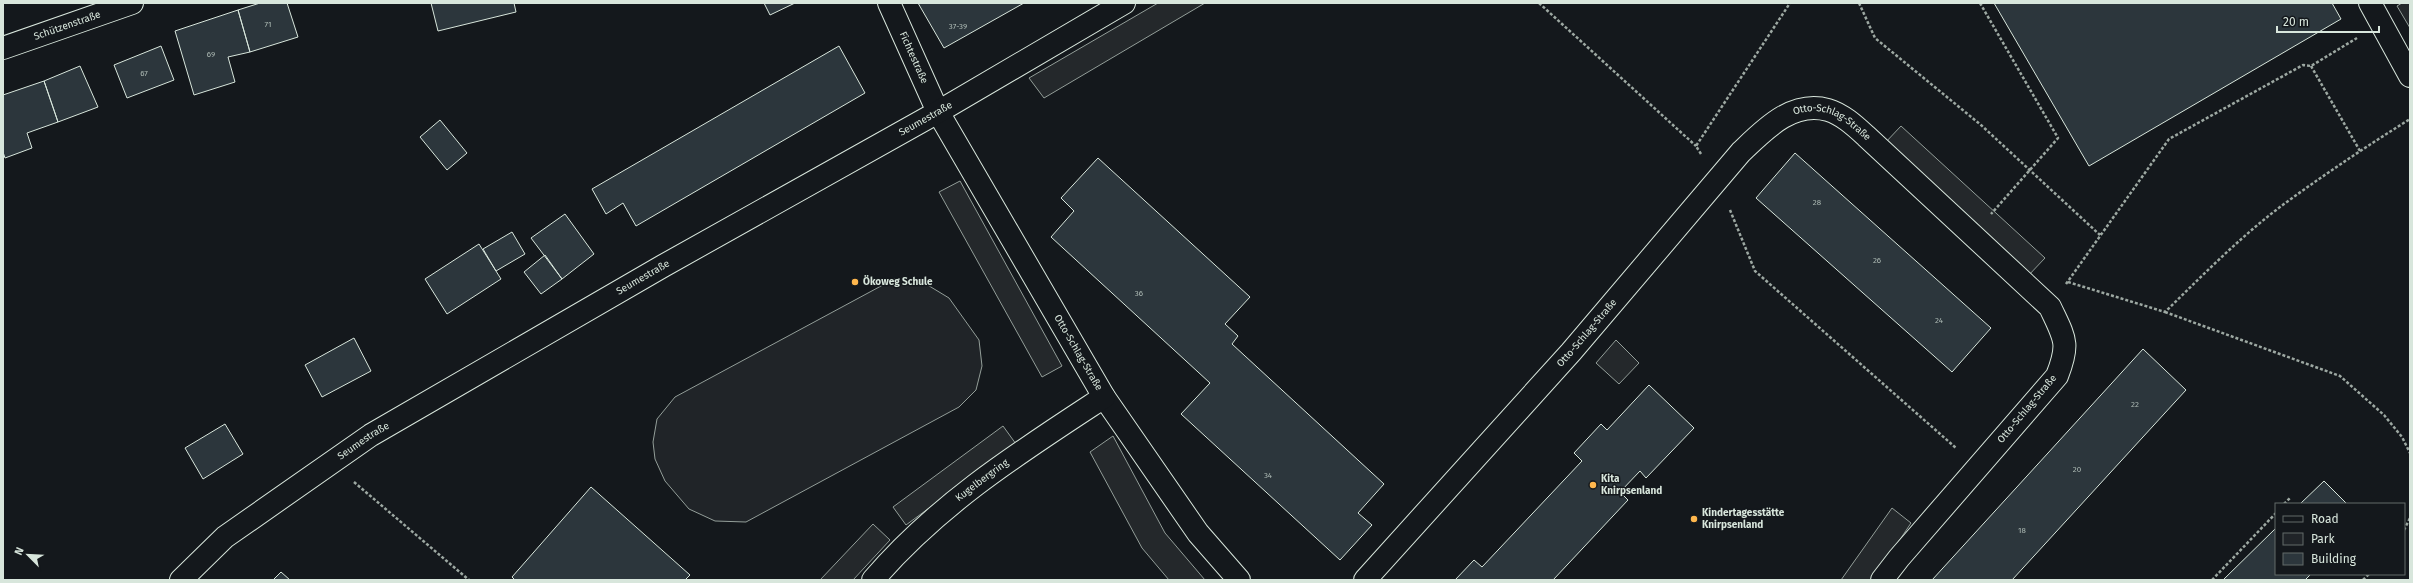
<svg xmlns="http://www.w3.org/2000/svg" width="2413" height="583" viewBox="0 0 2413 583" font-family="'Fira Sans',sans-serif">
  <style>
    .green { fill: #202428; stroke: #939e99 }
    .parking { fill: #24282b; stroke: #939e99 }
    .building { fill: #2c363c; stroke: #d8e6dc }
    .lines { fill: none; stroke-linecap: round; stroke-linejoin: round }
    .minor-casing { stroke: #d8e6dc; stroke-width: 24 }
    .path { stroke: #9da8a2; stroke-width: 2.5; stroke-dasharray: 3 2; stroke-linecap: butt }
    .minor { stroke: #14181c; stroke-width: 22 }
    .poi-dot { fill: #ffb74d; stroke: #14181c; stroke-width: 1.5 }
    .labels { text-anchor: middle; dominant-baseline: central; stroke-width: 3; stroke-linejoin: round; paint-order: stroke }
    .number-label { font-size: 8px; fill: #adbab4 }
    .street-label { font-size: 10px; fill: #d8e6dc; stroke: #14181c }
    .poi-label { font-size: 10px; font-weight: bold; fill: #d8e6dc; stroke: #14181c; text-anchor: start }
  </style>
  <rect width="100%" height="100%" fill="#14181c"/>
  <path class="green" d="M 894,279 L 921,281 L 949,298 L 979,340 L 982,366 L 976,390 L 959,407 L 746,522 L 715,521 L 689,509 L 665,481 L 655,459 L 653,442 L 657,419 L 675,397 Z"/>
  <path class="parking" d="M 1158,3 L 1205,3 L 1044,98 L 1029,78 Z
    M 2402,3 L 2410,3 L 2410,28 L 2397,6 Z
    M 1901,126 L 2045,258 L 2027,277 L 1884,144 Z
    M 960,181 L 1062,366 L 1042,377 L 939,192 Z
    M 1616,340 L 1639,363 L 1619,384 L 1596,363 Z
    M 1003,426 L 1016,444 L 906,525 L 893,507 Z
    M 1113,436 L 1165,533 L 1205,580 L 1169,580 L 1142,548 L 1090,452 Z
    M 1892,508 L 1911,523 L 1873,580 L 1841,580 Z
    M 873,524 L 890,540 L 853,580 L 820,580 Z"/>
  <path class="building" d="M 260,3 L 287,3 L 298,37 L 250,52 L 238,10 Z
    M 431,3 L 514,3 L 516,12 L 438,31 Z
    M 764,3 L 795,3 L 770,15 Z
    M 918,3 L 1024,3 L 944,48 Z
    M 1994,3 L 2332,3 L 2341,19 L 2089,166 Z
    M 238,10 L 250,52 L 228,57 L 235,82 L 194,95 L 175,31 Z
    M 161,46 L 174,80 L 127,98 L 114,65 Z
    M 839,46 L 865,93 L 636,226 L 623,203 L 606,214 L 592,189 Z
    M 80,66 L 98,107 L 58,122 L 44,81 Z
    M 44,81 L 58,122 L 27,133 L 32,148 L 5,158 L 3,152 L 3,95 Z
    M 440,120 L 467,153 L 447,170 L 420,137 Z
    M 1795,153 L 1991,328 L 1952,372 L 1756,198 Z
    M 1098,158 L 1250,297 L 1225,324 L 1238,336 L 1232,344 L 1384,484 L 1358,513 L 1372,525 L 1340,560 L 1181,414 L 1210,383 L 1051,237 L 1074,211 L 1061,198 Z
    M 565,214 L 594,254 L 562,279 L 531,238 Z
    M 512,232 L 525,254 L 496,271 L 483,249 Z
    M 479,244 L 501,279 L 447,314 L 425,279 Z
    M 545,255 L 562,279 L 541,294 L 524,272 Z
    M 354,338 L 371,371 L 322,397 L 305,365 Z
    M 2143,349 L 2186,390 L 2012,580 L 1932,580 Z
    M 1649,385 L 1694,428 L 1646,478 L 1640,471 L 1620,492 L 1628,500 L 1553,580 L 1455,580 L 1474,560 L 1482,567 L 1582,461 L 1574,453 L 1601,424 L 1607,430 Z
    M 225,424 L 243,454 L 203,479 L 185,448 Z
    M 2324,481 L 2347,504 L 2300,504 Z
    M 591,487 L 690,575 L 685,580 L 515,580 L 512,577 Z
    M 2276,528 L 2276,574 L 2311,574 L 2305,580 L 2223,580 Z
    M 281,572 L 290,580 L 273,580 Z"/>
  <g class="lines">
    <defs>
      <g id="minor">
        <path id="s1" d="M 889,3 L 938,112 L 1104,397 L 1198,533 L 1239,580"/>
        <path d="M 2370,3 L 2410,76"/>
        <path id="s2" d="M 3,48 L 132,3"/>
        <path id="s3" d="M 181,580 L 225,537 L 371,435 L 663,266 L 938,112 L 1124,3"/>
        <path id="s4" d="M 873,580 C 939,503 1020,452 1104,397"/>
        <path id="s5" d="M 1365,580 L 1571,352 L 1741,152 C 1764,130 1792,100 1828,110 C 1842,114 1855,126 1866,136 L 2050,307 C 2065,339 2070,343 2057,376 L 1899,558 L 1882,580"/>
      </g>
    </defs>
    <use href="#minor" class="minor-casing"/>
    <path class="path" d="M 1539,3 L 1696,146
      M 1859,3 L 1875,38 L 1981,125 L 2100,235
      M 1980,3 L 2058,138 L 1991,214
      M 2311,66 L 2360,151
      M 1701,154 L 1696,146 L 1790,3
      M 1730,210 L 1755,271 L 1956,448
      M 2068,282 L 2165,312 C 2203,275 2241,236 2284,204 C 2325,174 2367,146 2410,119
      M 2066,284 L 2169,139 L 2303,65 L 2311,66 L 2357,38
      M 2165,312 L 2340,376 L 2384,415 L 2402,437 L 2410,453
      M 354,482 L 469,580
      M 2284,504 L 2290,498
      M 2404,530 L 2410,518
      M 2212,580 L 2276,513
      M 2363,580 L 2369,574"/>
    <use href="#minor" class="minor"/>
  </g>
  <g class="poi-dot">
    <circle cx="855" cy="282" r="4"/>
    <circle cx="1593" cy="485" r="4"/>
    <circle cx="1694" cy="519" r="4"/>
  </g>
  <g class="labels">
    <g class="number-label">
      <text x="268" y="24">71</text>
      <text x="958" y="26">37-39</text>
      <text x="211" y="54">69</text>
      <text x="144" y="73">67</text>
      <text x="1817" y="202">28</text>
      <text x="1877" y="260">26</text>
      <text x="1139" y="293">36</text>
      <text x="1939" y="320">24</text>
      <text x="2135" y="404">22</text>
      <text x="2077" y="469">20</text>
      <text x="1268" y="475">34</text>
      <text x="2022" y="530">18</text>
    </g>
    <g class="street-label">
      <text stroke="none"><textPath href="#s2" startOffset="68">Schützenstraße</textPath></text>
      <text stroke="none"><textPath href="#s1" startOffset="60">Fichtestraße</textPath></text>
      <text stroke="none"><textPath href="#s3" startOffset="878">Seumestraße</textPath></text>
      <text stroke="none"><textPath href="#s5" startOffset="679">Otto-Schlag-Straße</textPath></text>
      <text stroke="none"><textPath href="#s3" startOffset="554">Seumestraße</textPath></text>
      <text stroke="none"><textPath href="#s5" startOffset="332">Otto-Schlag-Straße</textPath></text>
      <text stroke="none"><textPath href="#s1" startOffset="398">Otto-Schlag-Straße</textPath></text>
      <text transform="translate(2027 409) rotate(-50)">Otto-Schlag-Straße</text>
      <text stroke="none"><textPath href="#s3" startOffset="230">Seumestraße</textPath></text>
      <text stroke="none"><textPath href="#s4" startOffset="148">Kugelbergring</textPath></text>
    </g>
    <g class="poi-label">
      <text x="863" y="282">Ökoweg Schule</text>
      <text x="1601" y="479">Kita<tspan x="1601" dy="12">Knirpsenland</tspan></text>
      <text x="1702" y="513">Kindertagesstätte<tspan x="1702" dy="12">Knirpsenland</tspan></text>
    </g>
  </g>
  <rect width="2413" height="583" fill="none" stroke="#d8e6dc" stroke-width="8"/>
  <rect x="2275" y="503" width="130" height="72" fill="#14181c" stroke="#626a69"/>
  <rect x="2283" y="516" width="20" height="6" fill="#14181c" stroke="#626a69"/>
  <text x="2311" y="523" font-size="12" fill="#d8e6dc">Road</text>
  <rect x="2283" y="533" width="20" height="12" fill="#202428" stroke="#626a69"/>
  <text x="2311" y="543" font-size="12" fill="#d8e6dc">Park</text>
  <rect x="2283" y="553" width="20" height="12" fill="#2c363c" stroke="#626a69"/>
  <text x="2311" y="563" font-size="12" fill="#d8e6dc">Building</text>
  <g transform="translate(28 555) rotate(294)" stroke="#14181c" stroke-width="3" paint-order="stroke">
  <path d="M0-3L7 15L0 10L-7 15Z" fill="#d8e6dc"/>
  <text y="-6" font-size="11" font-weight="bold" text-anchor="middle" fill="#d8e6dc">N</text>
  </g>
  <path d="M2277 26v6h102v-6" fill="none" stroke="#d8e6dc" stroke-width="2"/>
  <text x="2283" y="26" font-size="12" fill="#d8e6dc" stroke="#14181c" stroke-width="3" paint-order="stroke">20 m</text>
</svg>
